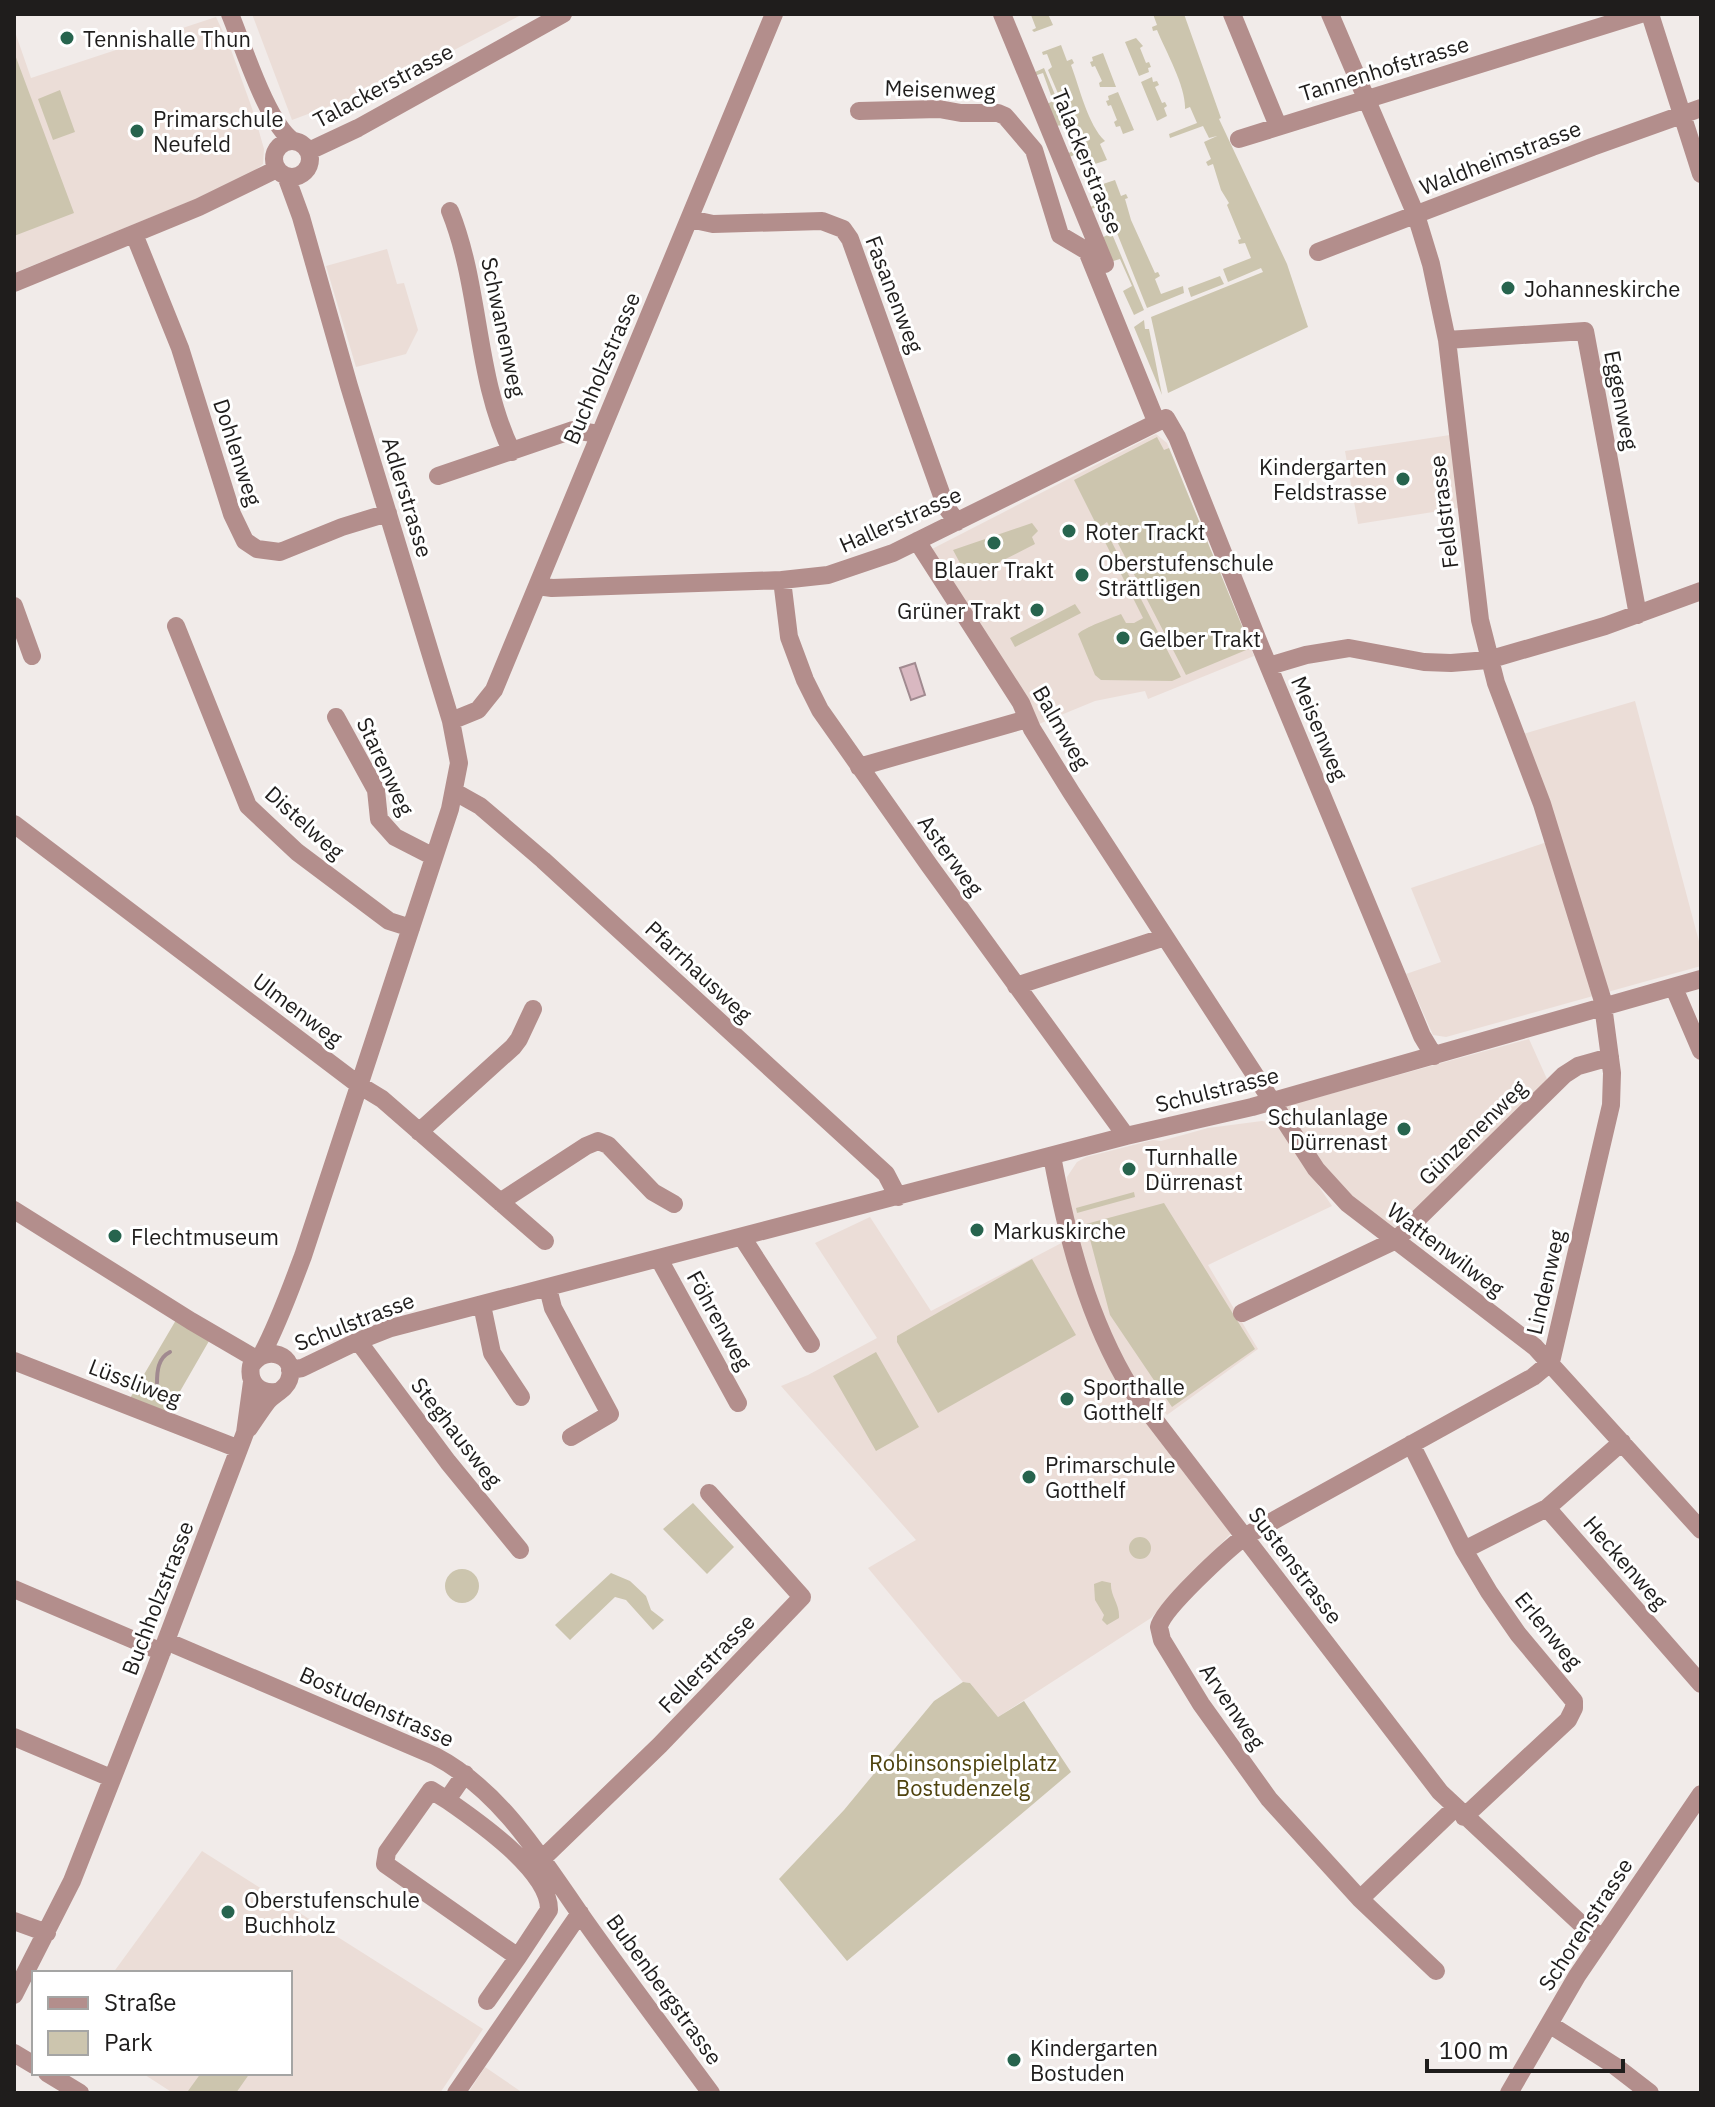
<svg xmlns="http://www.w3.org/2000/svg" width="1715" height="2107" viewBox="0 0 1715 2107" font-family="'IBM Plex Sans',sans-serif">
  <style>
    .built { fill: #ebddd7 }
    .green { fill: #ccc5ae }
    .water { fill: #d9b8c1; stroke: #a18a90; stroke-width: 2 }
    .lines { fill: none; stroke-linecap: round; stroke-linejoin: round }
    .stream { stroke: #a18a90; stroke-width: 4 }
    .minor { stroke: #b38e8c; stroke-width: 18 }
    .poi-dot { fill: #27644e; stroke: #fff; stroke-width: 3 }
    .labels { text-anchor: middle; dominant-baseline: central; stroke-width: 6; stroke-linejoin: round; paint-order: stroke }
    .poi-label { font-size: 22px; fill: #1f1d1c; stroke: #fff; text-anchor: start }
    .street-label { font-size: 22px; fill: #1f1d1c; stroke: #fff }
    .park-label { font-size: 22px; fill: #4f430e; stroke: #fff }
  </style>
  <rect width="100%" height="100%" fill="#f1ebe9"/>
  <path class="built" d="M 252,14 L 523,14 L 391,83 L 292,120 Z
    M 216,17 L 230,47 L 254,114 L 264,149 L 263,164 L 252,173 L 191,201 L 14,273 L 14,29 L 31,78 Z
    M 387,249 L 397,284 L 404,283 L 418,330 L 406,354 L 356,367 L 326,266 Z
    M 1156,434 L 1167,443 L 1254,656 L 1148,699 L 1145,691 L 1095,701 L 1039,724 L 930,550 Z
    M 1450,435 L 1458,508 L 1358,524 L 1345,451 Z
    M 1635,701 L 1701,949 L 1701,966 L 1446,1037 L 1433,1035 L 1406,974 L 1441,962 L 1411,888 L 1553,840 L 1516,736 Z
    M 1529,1039 L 1551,1088 L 1396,1240 L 1334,1190 L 1286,1106 Z
    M 1262,1121 L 1277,1124 L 1332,1206 L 1208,1265 L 1258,1349 L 1167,1415 L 1160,1407 L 1157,1409 L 1148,1396 L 1144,1396 L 1095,1306 L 1066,1188 L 1067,1177 L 1077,1162 L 1086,1157 L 1153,1140 L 1161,1141 L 1208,1128 Z
    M 870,1217 L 931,1311 L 1071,1238 L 1100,1332 L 1237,1527 L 1151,1618 L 998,1717 L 970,1683 L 963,1682 L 868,1568 L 916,1540 L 781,1386 L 808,1375 L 877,1338 L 815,1243 Z
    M 202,1851 L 483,2029 L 440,2093 L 173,2093 L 142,2073 L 290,2073 L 290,1973 L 113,1973 Z
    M 485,2067 L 523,2093 L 468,2093 Z"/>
  <path class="green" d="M 1025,14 L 1048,14 L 1053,25 L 1034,32 L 1032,30 L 1036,28 L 1031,15 Z
    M 1153,14 L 1184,14 L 1221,118 L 1219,119 L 1287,264 L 1308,327 L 1168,393 L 1151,317 L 1263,272 L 1261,268 L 1228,282 L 1223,269 L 1251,258 L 1245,243 L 1239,244 L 1238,240 L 1241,239 L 1227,205 L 1229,203 L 1221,190 L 1213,164 L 1208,166 L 1206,162 L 1211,159 L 1204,142 L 1217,136 L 1209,138 L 1203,126 L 1170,138 L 1169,134 L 1197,123 L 1190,107 L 1185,109 C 1186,87 1167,54 1157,30 L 1153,31 L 1152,27 L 1157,25 Z
    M 1136,38 L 1143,46 L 1140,48 L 1146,63 L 1149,62 L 1151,67 L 1148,68 L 1149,72 L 1139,76 L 1125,42 Z
    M 1061,45 L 1067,61 L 1072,59 L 1074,63 L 1071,65 C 1080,89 1088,125 1105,141 L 1100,144 L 1107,160 L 1089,166 L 1087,164 L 1092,162 L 1086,149 L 1082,150 L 1048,70 L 1052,67 L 1047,54 L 1043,55 L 1042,52 Z
    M 14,52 L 74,213 L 14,236 Z
    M 1103,53 L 1116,87 L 1100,87 L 1099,83 L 1102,81 L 1095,66 L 1092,67 L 1090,62 L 1093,61 L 1092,57 Z
    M 1044,68 L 1079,153 L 1067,158 L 1066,154 L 1076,150 L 1064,125 L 1055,126 L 1045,105 L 1053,101 L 1043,73 L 1034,76 L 1033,73 Z
    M 1152,77 L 1153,82 L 1157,81 L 1159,85 L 1155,87 L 1162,103 L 1165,102 L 1167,106 L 1164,108 L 1167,116 L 1157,121 L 1141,82 Z
    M 60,90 L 75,132 L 53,140 L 38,99 Z
    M 1118,92 L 1134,130 L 1123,134 L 1120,126 L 1116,127 L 1114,122 L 1117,120 L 1111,105 L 1108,106 L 1106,101 L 1109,100 L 1108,96 Z
    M 1115,180 L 1121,196 L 1126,194 L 1128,198 L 1125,199 L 1131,220 L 1155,273 L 1158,272 L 1160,276 L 1155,279 L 1161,294 L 1183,286 L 1184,293 L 1147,308 L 1105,203 L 1108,201 L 1103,188 L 1099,189 L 1097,186 Z
    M 1099,203 L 1144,310 L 1134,315 L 1123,291 L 1132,286 L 1120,259 L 1110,262 L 1101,238 L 1110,234 L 1099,206 L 1089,210 L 1088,208 Z
    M 1220,276 L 1224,284 L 1191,297 L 1188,288 Z
    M 1144,320 L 1145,329 L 1149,329 L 1162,395 L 1134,327 Z
    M 1157,437 L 1164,450 L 1169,448 L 1251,648 L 1186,675 L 1107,522 L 1103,525 L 1181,677 L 1172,681 L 1101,680 L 1095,675 L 1078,634 C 1085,627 1109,619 1121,614 L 1126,623 L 1134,623 L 1143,618 L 1074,480 Z
    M 1032,523 L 1038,531 L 1032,537 L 1035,544 L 968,578 L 953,550 Z
    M 1075,604 L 1081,613 L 1015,647 L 1010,638 Z
    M 1134,1192 L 1135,1197 L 1077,1213 L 1076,1208 Z
    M 1164,1203 L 1255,1349 L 1172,1407 L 1110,1315 L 1086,1224 Z
    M 1032,1259 L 1076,1335 L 938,1413 L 897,1342 L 897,1336 Z
    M 176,1320 L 209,1341 L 167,1414 L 129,1400 Z
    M 876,1352 L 919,1427 L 876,1451 L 833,1376 Z
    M 693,1503 L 734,1547 L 707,1574 L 663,1529 Z
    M1129 1548a11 11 0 1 1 22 0a11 11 0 1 1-22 0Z
    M445 1586a17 17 0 1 1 34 0a17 17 0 1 1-34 0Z
    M 611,1573 L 630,1581 L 646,1596 L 651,1610 L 664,1620 L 653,1630 L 626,1600 L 615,1597 L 570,1640 L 555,1625 Z
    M 1102,1581 L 1111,1583 C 1110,1596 1120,1604 1119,1618 L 1107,1625 L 1102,1620 L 1104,1615 L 1095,1600 L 1094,1584 Z
    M 963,1682 L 970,1683 L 998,1717 L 1024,1701 L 1071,1772 L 847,1961 L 779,1879 L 844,1810 L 934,1701 Z
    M 201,2073 L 250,2073 L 236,2093 L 190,2093 L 188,2091 Z"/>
  <path class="water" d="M 915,663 L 925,695 L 911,700 L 900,668 Z"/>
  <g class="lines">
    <path class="stream" d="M 157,1383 C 157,1371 158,1358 170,1352"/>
    <path class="minor" d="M 230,14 C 243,45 267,123 293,141
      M 1002,14 L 1105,264
      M 1232,14 L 1278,126
      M 1330,14 L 1416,215 L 1431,264 L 1447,340 L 1480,620 L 1496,683 L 1542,804 L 1602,998 L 1612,1073 L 1611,1105 L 1551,1362 L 1533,1377 L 1244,1537 C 1227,1550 1162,1609 1159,1627 L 1162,1640 L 1201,1704 L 1269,1799 L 1360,1899 L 1436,1971
      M 1650,14 L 1701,174
      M 859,111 L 939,109 L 961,113 L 998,113 L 1005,116 L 1034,150 L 1060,235 L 1087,251 L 1156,421
      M 1239,139 L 1641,14
      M274 159a18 18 0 1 1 36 0a18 18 0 1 1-36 0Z
      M 309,151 L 358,128 L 563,14
      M 450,211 C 481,288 475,377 512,452
      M 690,219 L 713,224 L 822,221 L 843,229 L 850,239 L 946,507 L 957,522
      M 134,234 L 180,348 L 232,514 L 245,541 L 257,549 L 280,552 L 342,527 L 388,513
      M 1318,252 L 1592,147 L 1701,108
      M 14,283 L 199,207 L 277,169
      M 1447,340 L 1585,331 L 1638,615
      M 438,476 L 573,430 L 599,434
      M 917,541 L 1021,703 L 1032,729 L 1071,792 L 1316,1169 L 1347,1203 L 1535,1347 L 1701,1530
      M 782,580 L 789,637 L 805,680 L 820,710 L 929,865 L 1126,1136
      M 537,586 L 552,588 L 782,580 L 828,575 L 893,553 L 1166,418 L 1177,437 L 1261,648 L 1422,1036 L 1434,1056
      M 14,606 L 32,656
      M 176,626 L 248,806 L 297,852 L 389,921 L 411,928
      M 1269,666 L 1306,655 L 1349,648 L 1424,662 L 1451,663 L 1488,660 L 1605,626 L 1701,591
      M 336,717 L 376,790 L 379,819 L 395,837 L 434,857
      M 451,721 L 478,710 L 494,690 L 774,14
      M 859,767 L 1027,719
      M 455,792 L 480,806 L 543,860 L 886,1174 L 898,1197
      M 14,824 L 359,1085 L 382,1099 L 545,1241
      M 1016,986 L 1165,937
      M 1674,988 L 1701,1051
      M 419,1132 L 513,1047 L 519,1039 L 533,1009
      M 1052,1156 C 1067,1237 1088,1319 1131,1389 L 1440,1792 L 1579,1922 L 1603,1938
      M 500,1202 L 586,1146 L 598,1141 L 608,1145 L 653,1192 L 674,1204
      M 14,1210 L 191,1321 L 256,1359
      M 742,1237 L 811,1344
      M 659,1259 L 738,1403
      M 548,1288 L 553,1308 L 610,1414 L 571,1437
      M 482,1305 L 492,1353 L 521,1397
      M 1242,1313 L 1396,1240 L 1564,1075 L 1578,1066 L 1610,1057
      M 358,1341 L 448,1462 L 520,1550
      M 262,1354 C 279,1322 290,1290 303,1256 L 450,809 L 459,763 L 451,721 L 349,386 L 301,217 L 286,176
      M 14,1361 L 239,1449
      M 290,1370 L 302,1368 L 358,1341 L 391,1328 L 1126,1136 L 1252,1107 L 1701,979
      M 249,1428 C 255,1419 261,1410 267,1402 C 274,1394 286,1389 289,1380 C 298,1355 265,1343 251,1366 C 248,1383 259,1394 276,1392
      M 1411,1444 L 1464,1550 L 1489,1592 L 1518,1634 L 1574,1701 L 1574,1708 L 1568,1720 L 1464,1817
      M 1547,1508 L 1701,1684
      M 1464,1550 L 1547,1508 L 1622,1442
      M 14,1589 L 162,1652
      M 166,1641 L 435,1756 C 502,1791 543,1861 585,1921 C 626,1979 669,2036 711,2093
      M 14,1737 L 111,1778
      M 447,1800 C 476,1820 550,1871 549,1910 L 518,1957 L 385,1864 L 387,1852 L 431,1790 L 447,1800 L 465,1774
      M 542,1859 L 660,1745 L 802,1597 L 709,1493
      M 1360,1899 L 1455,1808
      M 14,1921 L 47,1933
      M 14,1995 L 72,1881 L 153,1675 L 245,1433 L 252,1382
      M 487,2001 L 518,1957
      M 1549,2024 L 1615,2066 L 1650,2093
      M 14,2053 L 34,2065
      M 47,2073 L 80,2093
      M 456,2093 L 580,1913
      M 1509,2093 L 1577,1976 L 1701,1794"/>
  </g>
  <g class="poi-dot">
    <circle cx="67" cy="38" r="8"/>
    <circle cx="137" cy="131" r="8"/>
    <circle cx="1508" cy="288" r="8"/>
    <circle cx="1403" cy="479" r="8"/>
    <circle cx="1069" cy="531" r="8"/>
    <circle cx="994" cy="543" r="8"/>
    <circle cx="1082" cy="575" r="8"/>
    <circle cx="1037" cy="610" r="8"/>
    <circle cx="1123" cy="638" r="8"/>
    <circle cx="1404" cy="1129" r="8"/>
    <circle cx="1129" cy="1169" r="8"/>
    <circle cx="977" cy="1230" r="8"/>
    <circle cx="115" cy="1236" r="8"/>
    <circle cx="1067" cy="1399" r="8"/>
    <circle cx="1029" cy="1477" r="8"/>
    <circle cx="228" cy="1912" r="8"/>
    <circle cx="1014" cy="2060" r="8"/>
  </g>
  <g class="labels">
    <g class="poi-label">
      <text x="83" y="38">Tennishalle Thun</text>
      <text x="153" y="118">Primarschule<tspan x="153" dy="25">Neufeld</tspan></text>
      <text x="1524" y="288">Johanneskirche</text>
      <text x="1387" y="466" text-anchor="end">Kindergarten<tspan x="1387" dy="25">Feldstrasse</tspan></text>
      <text x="1085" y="531">Roter Trackt</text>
      <text x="1098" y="562">Oberstufenschule<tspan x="1098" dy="25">Strättligen</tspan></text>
      <text x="994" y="569" text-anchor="middle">Blauer Trakt</text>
      <text x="1021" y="610" text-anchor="end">Grüner Trakt</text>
      <text x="1139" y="638">Gelber Trakt</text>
      <text x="1388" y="1116" text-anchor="end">Schulanlage<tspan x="1388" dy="25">Dürrenast</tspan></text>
      <text x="1145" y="1156">Turnhalle<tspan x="1145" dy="25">Dürrenast</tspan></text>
      <text x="993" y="1230">Markuskirche</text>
      <text x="131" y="1236">Flechtmuseum</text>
      <text x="1083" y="1386">Sporthalle<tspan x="1083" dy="25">Gotthelf</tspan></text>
      <text x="1045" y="1464">Primarschule<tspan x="1045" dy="25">Gotthelf</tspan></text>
      <text x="244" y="1899">Oberstufenschule<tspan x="244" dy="25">Buchholz</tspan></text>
      <text x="1030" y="2047">Kindergarten<tspan x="1030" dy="25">Bostuden</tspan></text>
    </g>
    <g class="street-label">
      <text transform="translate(1384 68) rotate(-17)">Tannenhofstrasse</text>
      <text transform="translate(383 85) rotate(-28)">Talackerstrasse</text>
      <text transform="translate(940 89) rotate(2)">Meisenweg</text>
      <text transform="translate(1500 157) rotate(-21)">Waldheimstrasse</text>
      <text transform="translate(1088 161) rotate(68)">Talackerstrasse</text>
      <text transform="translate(895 294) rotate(69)">Fasanenweg</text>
      <text transform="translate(504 327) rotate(78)">Schwanenweg</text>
      <text transform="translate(601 368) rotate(-67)">Buchholzstrasse</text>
      <text transform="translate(1622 400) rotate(79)">Eggenweg</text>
      <text transform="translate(238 452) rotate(72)">Dohlenweg</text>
      <text transform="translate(408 497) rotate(73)">Adlerstrasse</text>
      <text transform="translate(1443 512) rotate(-97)">Feldstrasse</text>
      <text transform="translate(900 519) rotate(-24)">Hallerstrasse</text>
      <text transform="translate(1062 727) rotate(60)">Balmweg</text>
      <text transform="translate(1320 728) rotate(67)">Meisenweg</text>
      <text transform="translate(386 766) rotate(65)">Starenweg</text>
      <text transform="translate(305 822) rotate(42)">Distelweg</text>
      <text transform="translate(951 855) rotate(54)">Asterweg</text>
      <text transform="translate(699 971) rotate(43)">Pfarrhausweg</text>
      <text transform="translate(298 1009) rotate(37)">Ulmenweg</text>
      <text transform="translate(1217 1089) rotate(-14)">Schulstrasse</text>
      <text transform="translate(1472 1132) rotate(-44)">Günzenenweg</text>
      <text transform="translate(1446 1249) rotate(37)">Wattenwilweg</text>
      <text transform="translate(1545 1282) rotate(-77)">Lindenweg</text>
      <text transform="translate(720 1320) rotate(61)">Föhrenweg</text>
      <text transform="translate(354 1321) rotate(-21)">Schulstrasse</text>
      <text transform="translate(135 1382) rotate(21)">Lüssliweg</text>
      <text transform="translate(457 1432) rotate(52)">Steghausweg</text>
      <text transform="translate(1626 1562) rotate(49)">Heckenweg</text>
      <text transform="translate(1296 1565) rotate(53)">Sustenstrasse</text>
      <text transform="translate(157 1598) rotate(-69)">Buchholzstrasse</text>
      <text transform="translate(1549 1630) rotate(51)">Erlenweg</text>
      <text transform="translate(706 1663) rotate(-46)">Fellerstrasse</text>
      <text transform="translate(377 1706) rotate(24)">Bostudenstrasse</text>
      <text transform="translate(1233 1706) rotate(56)">Arvenweg</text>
      <text transform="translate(1585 1924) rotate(-57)">Schorenstrasse</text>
      <text transform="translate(665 1989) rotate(54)">Bubenbergstrasse</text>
    </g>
    <g class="park-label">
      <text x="963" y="1762">Robinsonspielplatz<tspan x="963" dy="25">Bostudenzelg</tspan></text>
    </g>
  </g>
  <rect width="1715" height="2107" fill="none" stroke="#1f1d1c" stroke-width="32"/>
  <rect x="32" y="1971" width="260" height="104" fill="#ffffff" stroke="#a5a5a4" stroke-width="2"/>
  <rect x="48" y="1997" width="40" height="12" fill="#b38e8c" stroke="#a5a5a4" stroke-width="2"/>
  <text x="104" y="2011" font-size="24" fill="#1f1d1c">Straße</text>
  <rect x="48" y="2031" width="40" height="24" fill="#ccc5ae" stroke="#a5a5a4" stroke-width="2"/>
  <text x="104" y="2051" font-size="24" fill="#1f1d1c">Park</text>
  <path d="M1427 2059v12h196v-12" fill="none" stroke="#1f1d1c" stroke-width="4"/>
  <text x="1439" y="2059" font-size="24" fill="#1f1d1c" stroke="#ffffff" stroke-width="6" paint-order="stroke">100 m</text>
</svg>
